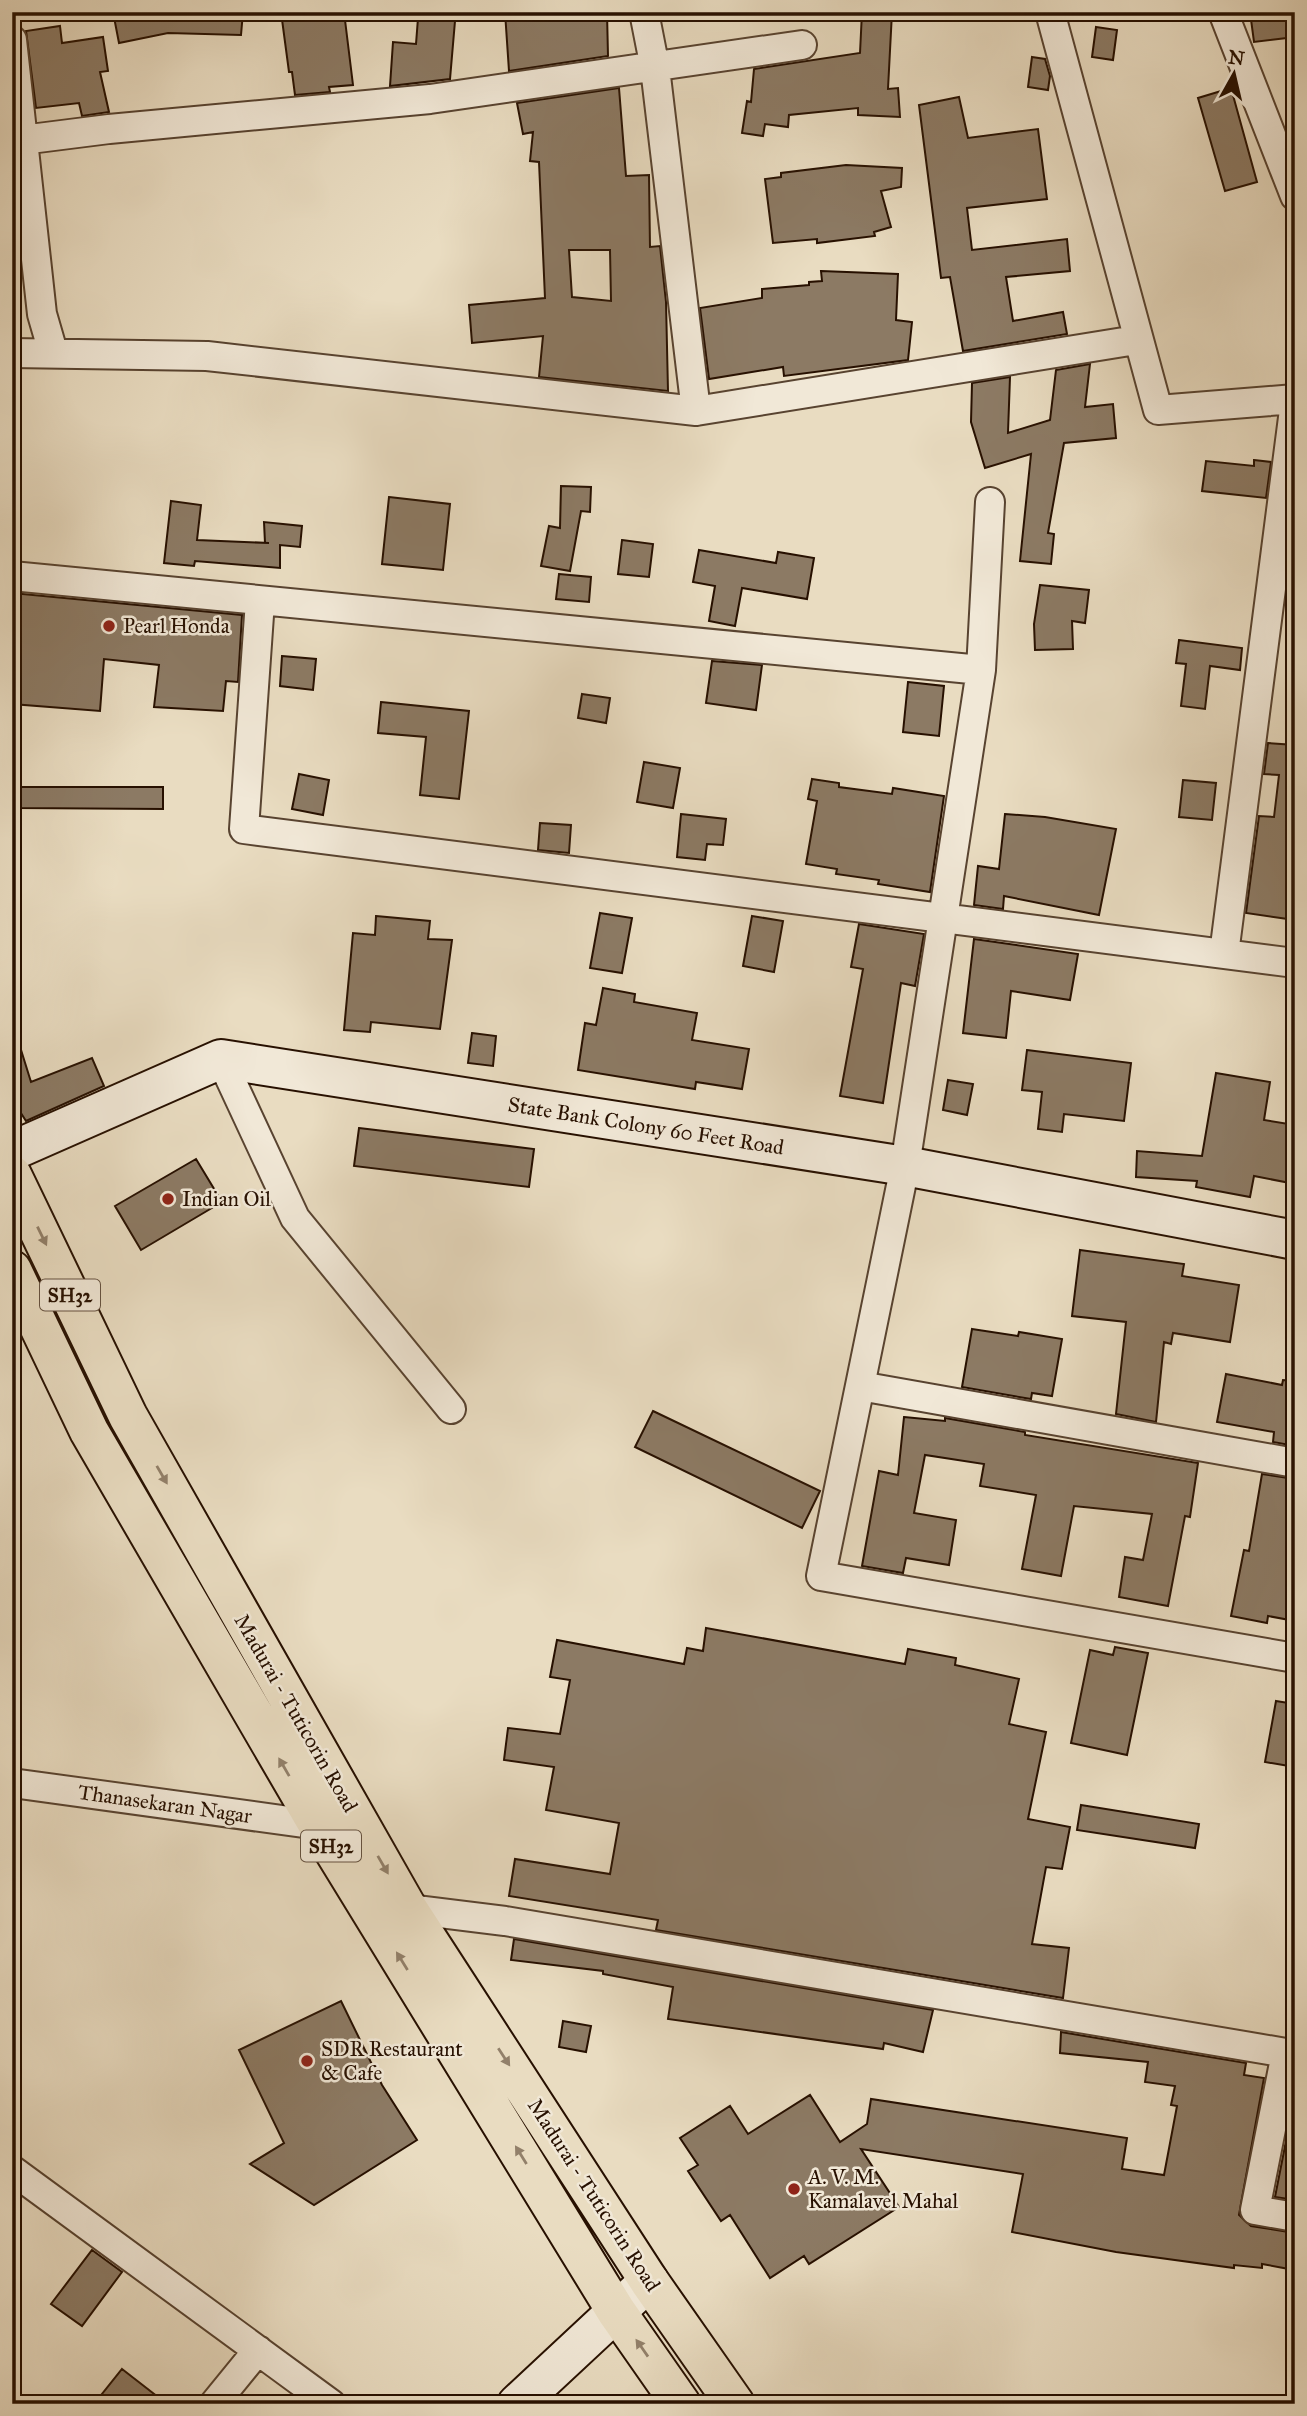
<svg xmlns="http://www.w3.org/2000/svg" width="1307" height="2416" viewBox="0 0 1307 2416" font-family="'IM FELL Great Primer',serif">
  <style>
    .building { fill: #8c7a64; stroke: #271000; stroke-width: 2; fill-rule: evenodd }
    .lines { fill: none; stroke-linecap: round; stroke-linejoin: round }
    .street-casing { stroke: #584330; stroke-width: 32 }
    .secondary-casing { stroke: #271000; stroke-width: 42 }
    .primary-casing { stroke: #271000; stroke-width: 42 }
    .street { stroke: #f1e8d7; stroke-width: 28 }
    .secondary { stroke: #f1e8d7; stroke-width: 38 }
    .primary { stroke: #e9dcc1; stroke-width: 38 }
    .oneway { fill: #92806a }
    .poi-dot { fill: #8f2418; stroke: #f1e8d7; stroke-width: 2.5 }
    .labels { text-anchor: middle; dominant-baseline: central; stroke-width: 5; stroke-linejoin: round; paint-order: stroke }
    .shield { fill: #f1e8d7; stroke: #645140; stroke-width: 2 }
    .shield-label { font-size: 19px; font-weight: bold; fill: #271000 }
    .poi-label { font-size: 21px; fill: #271000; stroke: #f1e8d7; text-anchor: start }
    .street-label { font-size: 21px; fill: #271000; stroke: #f1e8d7 }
  </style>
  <rect width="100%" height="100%" fill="#e9dcc1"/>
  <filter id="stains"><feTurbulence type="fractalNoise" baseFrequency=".00286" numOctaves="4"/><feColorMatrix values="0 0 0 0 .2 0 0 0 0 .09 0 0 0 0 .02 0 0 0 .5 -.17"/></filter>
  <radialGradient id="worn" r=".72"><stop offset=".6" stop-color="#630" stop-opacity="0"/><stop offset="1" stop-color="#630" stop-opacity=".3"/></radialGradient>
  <path class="building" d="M 113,12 L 243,12 L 241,35 L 168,33 L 119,43 Z
    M 281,12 L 344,12 L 353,85 L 329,87 L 330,92 L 295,95 L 292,72 L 289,72 Z
    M 505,12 L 607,12 L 608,56 L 509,71 Z
    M 862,12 L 892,12 L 888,89 L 898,88 L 900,117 L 858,115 L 858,108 L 789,115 L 788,127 L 765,124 L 763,136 L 742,133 L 747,101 L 751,102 L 754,69 L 860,53 Z
    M 1250,12 L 1295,12 L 1295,37 L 1254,42 Z
    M 418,18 L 455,21 L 450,79 L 390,86 L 393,42 L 416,44 Z
    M 60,26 L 62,43 L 103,37 L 108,71 L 100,72 L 109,112 L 82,116 L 79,103 L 36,108 L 26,31 Z
    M 1096,27 L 1117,30 L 1113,60 L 1092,57 Z
    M 1032,57 L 1045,59 L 1050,76 L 1048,90 L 1028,87 Z
    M 619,88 L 626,176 L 649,175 L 650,247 L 660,246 L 666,302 L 668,391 L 539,377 L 543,336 L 472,343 L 469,305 L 545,298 L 539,162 L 530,161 L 533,132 L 523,134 L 517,103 ZM 569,250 L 610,250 L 611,301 L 572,297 Z
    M 1231,88 L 1257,182 L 1225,191 L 1198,98 Z
    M 959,97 L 968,138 L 1038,129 L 1047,199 L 967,208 L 972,250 L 1067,239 L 1070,271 L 1006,277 L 1013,321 L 1063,312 L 1067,334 L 963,351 L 950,277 L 941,278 L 919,105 Z
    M 846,165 L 902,168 L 901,187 L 881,191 L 891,227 L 874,232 L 875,236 L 817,243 L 817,239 L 773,243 L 765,179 L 781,177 L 781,173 Z
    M 821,271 L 898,274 L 896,320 L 912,322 L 908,360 L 784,376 L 783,367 L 709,379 L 700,308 L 762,298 L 762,289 L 809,285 L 809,282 L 822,281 Z
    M 1090,364 L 1085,407 L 1113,404 L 1116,438 L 1064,443 L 1048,533 L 1054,534 L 1051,564 L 1020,561 L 1031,454 L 985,468 L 971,422 L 972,383 L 1010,377 L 1008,433 L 1050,420 L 1056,370 Z
    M 1254,460 L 1271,462 L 1266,498 L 1202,491 L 1206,461 L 1254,466 Z
    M 561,486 L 591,487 L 590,512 L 581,511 L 570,571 L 541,566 L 549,526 L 560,528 Z
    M 389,497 L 450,504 L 443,570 L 382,564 Z
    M 171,501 L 201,505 L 197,540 L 269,543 L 265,543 L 264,522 L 302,526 L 300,547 L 280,545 L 280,568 L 195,561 L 194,566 L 164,563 Z
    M 622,540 L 653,544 L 649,577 L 618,574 Z
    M 699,550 L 776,563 L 778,552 L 814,558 L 807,599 L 742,588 L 735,626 L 709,621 L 715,586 L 693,582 Z
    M 559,574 L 591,577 L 589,602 L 556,599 Z
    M 1040,585 L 1089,590 L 1085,623 L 1072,621 L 1073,649 L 1035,650 L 1034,624 Z
    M 12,593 L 242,615 L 238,682 L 226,681 L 223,711 L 154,707 L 159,665 L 104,659 L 100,711 L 12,704 Z
    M 1179,640 L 1242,648 L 1240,670 L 1210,666 L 1205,709 L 1181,706 L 1186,664 L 1176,663 Z
    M 282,656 L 316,659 L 313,690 L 280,686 Z
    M 712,661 L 762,665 L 756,710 L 706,703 Z
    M 908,682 L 944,686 L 939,736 L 903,732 Z
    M 582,694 L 610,698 L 606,723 L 578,718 Z
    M 381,702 L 469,711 L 459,799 L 420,795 L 426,737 L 378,733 Z
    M 1268,743 L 1295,745 L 1295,920 L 1246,913 L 1259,816 L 1274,817 L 1279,775 L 1264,774 Z
    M 644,762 L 680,768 L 673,808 L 637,802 Z
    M 299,774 L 329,780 L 323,815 L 292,809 Z
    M 812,779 L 839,783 L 839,787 L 892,794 L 893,788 L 944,796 L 930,892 L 878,884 L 879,880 L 836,874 L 837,869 L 806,864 L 817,801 L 808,799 Z
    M 1183,780 L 1216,783 L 1212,820 L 1179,817 Z
    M 17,787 L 163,787 L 163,809 L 16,808 Z
    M 681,814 L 726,819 L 723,845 L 707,844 L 705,860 L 677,857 Z
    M 1005,814 L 1045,817 L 1116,829 L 1099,915 L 1004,896 L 1003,909 L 974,905 L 978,866 L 999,869 Z
    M 540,823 L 571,825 L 569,853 L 538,850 Z
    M 600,913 L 632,918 L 622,973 L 590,968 Z
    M 376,916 L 430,921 L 428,939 L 452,940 L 440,1029 L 371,1022 L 370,1032 L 344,1030 L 353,933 L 375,935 Z
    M 752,916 L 783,921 L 774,972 L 743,966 Z
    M 859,924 L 924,934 L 915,986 L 901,983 L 883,1103 L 840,1096 L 863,969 L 851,967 Z
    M 974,939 L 1078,954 L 1070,1000 L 1011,991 L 1006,1038 L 963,1033 Z
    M 603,988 L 635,994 L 634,1002 L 697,1013 L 692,1040 L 749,1049 L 742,1089 L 696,1082 L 695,1089 L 578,1070 L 585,1023 L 596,1025 Z
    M 472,1033 L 496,1036 L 493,1066 L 468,1063 Z
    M 17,1037 L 31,1082 L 92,1058 L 104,1086 L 26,1121 L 12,1099 L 12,1038 Z
    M 1027,1050 L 1131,1063 L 1124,1121 L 1064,1114 L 1062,1132 L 1038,1129 L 1042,1092 L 1022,1090 Z
    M 1216,1073 L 1270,1082 L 1264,1120 L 1295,1125 L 1295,1184 L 1254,1176 L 1250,1197 L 1196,1187 L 1197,1181 L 1136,1177 L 1137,1151 L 1202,1156 Z
    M 948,1080 L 973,1084 L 967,1115 L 943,1110 Z
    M 359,1128 L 534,1149 L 529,1187 L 354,1166 Z
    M 196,1159 L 222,1202 L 141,1250 L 115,1206 Z
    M 1080,1250 L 1184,1264 L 1182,1276 L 1239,1285 L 1230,1342 L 1173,1333 L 1171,1344 L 1164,1342 L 1156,1422 L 1116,1414 L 1126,1322 L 1072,1316 Z
    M 972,1329 L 1018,1336 L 1019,1332 L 1062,1339 L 1052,1396 L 1032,1393 L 1031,1399 L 962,1387 Z
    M 1226,1374 L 1282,1385 L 1283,1380 L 1295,1381 L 1295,1446 L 1273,1442 L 1274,1432 L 1217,1422 Z
    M 653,1411 L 820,1491 L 802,1528 L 635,1447 Z
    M 904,1417 L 945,1421 L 945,1418 L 1025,1432 L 1025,1435 L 1198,1463 L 1190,1517 L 1185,1516 L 1168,1606 L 1119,1597 L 1125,1557 L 1143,1560 L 1152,1514 L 1074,1506 L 1061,1576 L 1022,1569 L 1036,1495 L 980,1486 L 984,1464 L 925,1455 L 914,1513 L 956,1520 L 949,1565 L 906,1558 L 903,1573 L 862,1566 L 879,1471 L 898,1475 Z
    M 1262,1474 L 1295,1479 L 1295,1621 L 1268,1616 L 1267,1623 L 1231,1616 L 1244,1550 L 1249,1551 Z
    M 706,1628 L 905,1664 L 908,1649 L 956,1658 L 955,1665 L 1019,1679 L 1009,1724 L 1046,1732 L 1028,1819 L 1070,1827 L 1062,1869 L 1046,1867 L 1032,1944 L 1069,1948 L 1063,1998 L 656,1930 L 658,1920 L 509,1896 L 515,1859 L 610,1874 L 619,1823 L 546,1810 L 554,1767 L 504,1760 L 508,1728 L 560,1734 L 570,1680 L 550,1677 L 557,1640 L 684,1664 L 687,1648 L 703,1651 Z
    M 1115,1647 L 1148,1653 L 1127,1755 L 1071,1743 L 1090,1650 L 1113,1655 Z
    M 1276,1701 L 1295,1704 L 1295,1767 L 1265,1762 Z
    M 1081,1805 L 1199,1824 L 1195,1848 L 1077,1830 Z
    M 514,1939 L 933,2010 L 923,2052 L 884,2043 L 883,2049 L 668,2019 L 673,1987 L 603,1974 L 603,1971 L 511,1960 Z
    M 341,2001 L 382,2085 L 417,2140 L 314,2205 L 250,2164 L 284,2143 L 239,2050 Z
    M 563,2021 L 591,2026 L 586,2052 L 559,2047 Z
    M 1061,2032 L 1246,2063 L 1244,2075 L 1264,2078 L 1239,2215 L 1251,2226 L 1295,2233 L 1289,2269 L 1262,2264 L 1262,2268 L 1234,2265 L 1234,2268 L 1116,2252 L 1012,2232 L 1023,2174 L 861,2149 L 899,2207 L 809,2264 L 804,2256 L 770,2278 L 730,2215 L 721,2221 L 688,2171 L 698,2165 L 680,2138 L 730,2106 L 748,2134 L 810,2095 L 840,2142 L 867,2124 L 871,2099 L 1127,2138 L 1122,2169 L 1164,2175 L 1177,2106 L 1171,2105 L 1175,2086 L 1145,2082 L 1148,2062 L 1060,2053 Z
    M 1286,2141 L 1295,2143 L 1295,2200 L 1275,2197 Z
    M 92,2250 L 122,2272 L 82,2326 L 51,2304 Z
    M 122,2369 L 167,2404 L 94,2404 Z"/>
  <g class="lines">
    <defs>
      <path id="street" d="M 644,12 L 655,68 L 696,411
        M 1050,12 L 1158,410 L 1295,399
        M 1223,12 L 1295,196
        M 12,40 L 42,314 L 53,352
        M 22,140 L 109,129 L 430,99 L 802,45
        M 12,353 L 207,356 L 696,411 L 1136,340
        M 990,502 L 981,670 L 905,1166 L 821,1576 L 1295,1658
        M 12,576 L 981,670
        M 260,601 L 244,829 L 1295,963
        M 1224,954 L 1295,402
        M 221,1059 L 295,1218 L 451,1409
        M 860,1386 L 1295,1463
        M 12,1783 L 318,1825
        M 408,1909 L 505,1921 L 1286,2053
        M 1295,2055 L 1286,2053 L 1255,2210 L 1295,2217
        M 12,2170 L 331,2404
        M 214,2404 L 258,2350"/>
      <path id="secondary" d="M 12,1151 L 221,1059 L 905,1166 L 1295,1240
        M 517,2404 L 649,2281"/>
      <path id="primary" d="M 12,1175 L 128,1416 L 408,1909 L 649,2281 L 735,2404
        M 12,1270 L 89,1431 L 318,1825 L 616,2311 L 681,2404"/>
    </defs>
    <use href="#street" class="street-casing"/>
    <use href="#secondary" class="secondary-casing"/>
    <use href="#primary" class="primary-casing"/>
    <use href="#street" class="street"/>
    <use href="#secondary" class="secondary"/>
    <use href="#primary" class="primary"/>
  </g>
  <defs><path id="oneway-solid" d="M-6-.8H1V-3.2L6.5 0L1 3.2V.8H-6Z" transform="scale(1.75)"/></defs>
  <g class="oneway">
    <use href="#oneway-solid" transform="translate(42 1236) rotate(64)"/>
    <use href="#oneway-solid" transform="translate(162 1475) rotate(60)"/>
    <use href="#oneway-solid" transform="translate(284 1767) rotate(-120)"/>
    <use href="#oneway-solid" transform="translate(383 1865) rotate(60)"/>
    <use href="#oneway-solid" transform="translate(402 1961) rotate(-122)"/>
    <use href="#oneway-solid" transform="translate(504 2057) rotate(57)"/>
    <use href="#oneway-solid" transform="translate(521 2155) rotate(-122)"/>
    <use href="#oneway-solid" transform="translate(642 2348) rotate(-125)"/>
  </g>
  <g class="poi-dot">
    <circle cx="109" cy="626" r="7"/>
    <circle cx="168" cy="1199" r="7"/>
    <circle cx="307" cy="2061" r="7"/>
    <circle cx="794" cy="2189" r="7"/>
  </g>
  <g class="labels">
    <g class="shield">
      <rect x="40" y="1279.5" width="60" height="31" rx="5"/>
      <rect x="301" y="1830.5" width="60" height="31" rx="5"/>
    </g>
    <g class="shield-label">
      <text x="70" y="1295">SH32</text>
      <text x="331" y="1846">SH32</text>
    </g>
    <g class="poi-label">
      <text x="123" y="626">Pearl Honda</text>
      <text x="182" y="1199">Indian Oil</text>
      <text x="321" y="2049">SDR Restaurant<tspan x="321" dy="24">&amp; Cafe</tspan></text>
      <text x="808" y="2177">A. V. M.<tspan x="808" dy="24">Kamalavel Mahal</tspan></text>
    </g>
    <g class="street-label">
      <text transform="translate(646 1126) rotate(9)">State Bank Colony 60 Feet Road</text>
      <text transform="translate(296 1713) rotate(60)">Madurai - Tuticorin Road</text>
      <text transform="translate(165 1804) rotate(8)">Thanasekaran Nagar</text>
      <text transform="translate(594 2195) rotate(57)">Madurai - Tuticorin Road</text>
    </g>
  </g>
  <rect width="1307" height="2416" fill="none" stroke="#e9dcc1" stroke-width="42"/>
  <rect x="14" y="14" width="1279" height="2388" fill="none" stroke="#271000" stroke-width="3.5"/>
  <rect x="21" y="21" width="1265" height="2374" fill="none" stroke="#271000" stroke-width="2"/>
  <g transform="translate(1234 74) rotate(8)" stroke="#f1e8d7" stroke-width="5" paint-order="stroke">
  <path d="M0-5L12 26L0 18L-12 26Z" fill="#271000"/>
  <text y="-10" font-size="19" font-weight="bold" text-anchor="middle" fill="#271000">N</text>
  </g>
  <rect width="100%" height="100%" filter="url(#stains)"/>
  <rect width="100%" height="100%" fill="url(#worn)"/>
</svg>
